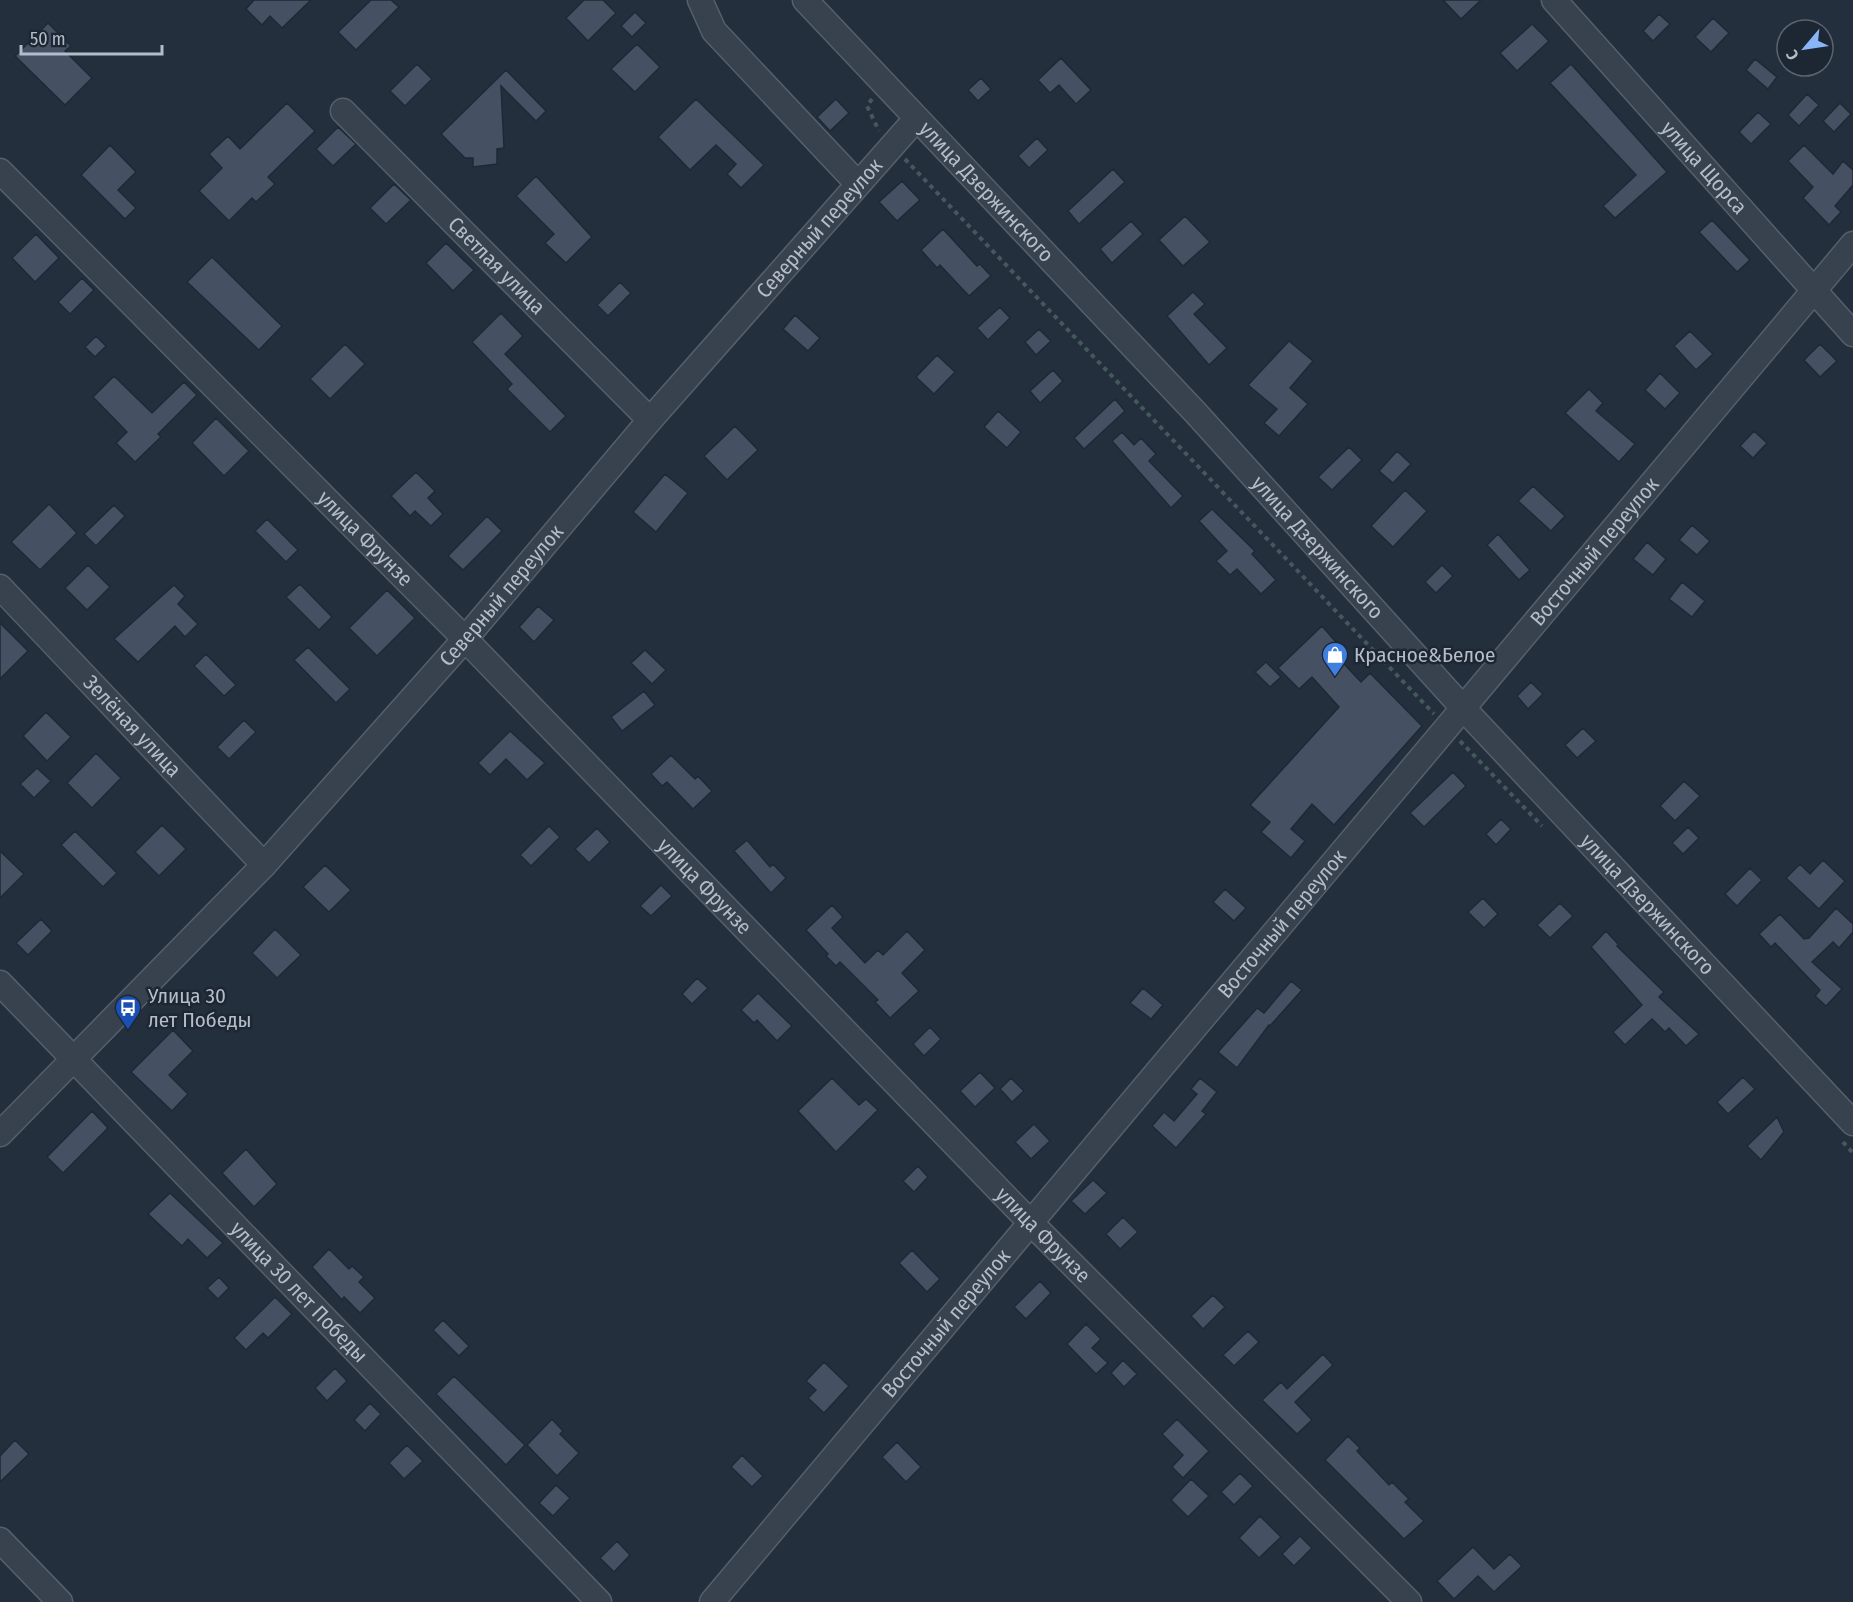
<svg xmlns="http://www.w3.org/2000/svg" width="1853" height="1602" viewBox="0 0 1853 1602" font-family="'Fira Sans Condensed',sans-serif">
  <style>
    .building { fill: #455162; stroke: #1f2835; stroke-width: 1.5 }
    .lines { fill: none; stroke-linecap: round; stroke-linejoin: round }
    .minor-casing { stroke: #565f6c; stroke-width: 27 }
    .path { stroke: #44595c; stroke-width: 4; stroke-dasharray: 4.5 4.5; stroke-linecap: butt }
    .minor { stroke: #38414e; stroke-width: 24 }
    .labels { text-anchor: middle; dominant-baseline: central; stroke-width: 5; stroke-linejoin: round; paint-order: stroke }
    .street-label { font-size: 21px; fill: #b4bcc9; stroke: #1d2633 }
    .poi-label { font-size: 21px; fill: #b4bcc9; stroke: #1d2633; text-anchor: start }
  </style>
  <rect width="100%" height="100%" fill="#242f3e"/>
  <path class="building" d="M 254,0 L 311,0 L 282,28 L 270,16 L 262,25 L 246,9 Z
    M 371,0 L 391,0 L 399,7 L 356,50 L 338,32 Z
    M 584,0 L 603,0 L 616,13 L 588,41 L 566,18 Z
    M 1443,0 L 1481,0 L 1461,19 Z
    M 635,12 L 646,23 L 632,37 L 621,26 Z
    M 1659,14 L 1670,24 L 1653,41 L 1643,31 Z
    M 1713,18 L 1729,33 L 1711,52 L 1695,37 Z
    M 48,23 L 71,46 L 65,51 L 92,78 L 65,105 L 15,56 Z
    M 1532,24 L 1549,41 L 1517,71 L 1500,53 Z
    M 637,44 L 660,67 L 635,92 L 611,69 Z
    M 1061,58 L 1091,90 L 1076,104 L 1059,85 L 1050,93 L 1038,80 Z
    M 1755,59 L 1777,77 L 1768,89 L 1746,70 Z
    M 417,64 L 432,79 L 405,106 L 390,91 Z
    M 1571,64 L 1667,172 L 1615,218 L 1603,206 L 1636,175 L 1550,83 Z
    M 506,70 L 546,111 L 536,121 L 501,86 L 504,148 L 497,149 L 497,164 L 473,167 L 473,158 L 465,158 L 441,134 Z
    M 981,78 L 991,89 L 978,101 L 968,90 Z
    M 1807,94 L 1819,105 L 1799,126 L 1788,115 Z
    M 696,99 L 764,165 L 741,188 L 727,174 L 736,164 L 716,145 L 690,170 L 658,137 Z
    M 836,99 L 849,113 L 830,131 L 817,117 Z
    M 287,103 L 315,131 L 268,177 L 275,184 L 256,202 L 252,198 L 229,221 L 199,191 L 222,168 L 209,154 L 228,136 L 240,149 Z
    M 1840,103 L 1851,114 L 1834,132 L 1823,121 Z
    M 1758,112 L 1771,124 L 1751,144 L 1739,132 Z
    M 338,127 L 356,144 L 333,166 L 316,149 Z
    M 1037,138 L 1048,150 L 1029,168 L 1018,156 Z
    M 110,145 L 136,172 L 118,190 L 136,208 L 125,219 L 81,175 Z
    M 1804,145 L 1833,174 L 1843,161 L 1853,170 L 1853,185 L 1835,206 L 1841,212 L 1829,225 L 1803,198 L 1813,187 L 1788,161 Z
    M 1113,169 L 1125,182 L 1079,224 L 1068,211 Z
    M 536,176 L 592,237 L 566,263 L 545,243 L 554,234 L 516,196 Z
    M 902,181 L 920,200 L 897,221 L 879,202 Z
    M 394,184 L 411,200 L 386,224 L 370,208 Z
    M 1185,216 L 1210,242 L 1183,266 L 1159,240 Z
    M 1712,220 L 1750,260 L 1737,272 L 1699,232 Z
    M 1131,221 L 1143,234 L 1112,263 L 1100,249 Z
    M 943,229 L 977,266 L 980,264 L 991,276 L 969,296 L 940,265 L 937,268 L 921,250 Z
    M 36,234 L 59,258 L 35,282 L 12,258 Z
    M 446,243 L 474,270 L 453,291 L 426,263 Z
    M 212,257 L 282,326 L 259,350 L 187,282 Z
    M 82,278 L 94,290 L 70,314 L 58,302 Z
    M 620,282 L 631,293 L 608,316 L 597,305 Z
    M 1193,292 L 1205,304 L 1194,314 L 1227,348 L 1209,365 L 1167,316 Z
    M 1000,307 L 1010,318 L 988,340 L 977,328 Z
    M 501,313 L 523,336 L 505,354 L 566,416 L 550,432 L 507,389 L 512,384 L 472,342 Z
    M 795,315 L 820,338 L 808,351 L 783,329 Z
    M 1039,329 L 1051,341 L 1036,355 L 1025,342 Z
    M 1690,331 L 1713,354 L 1696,370 L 1674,346 Z
    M 96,336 L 106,346 L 95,357 L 85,347 Z
    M 1289,341 L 1313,361 L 1290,388 L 1308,404 L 1279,436 L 1264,423 L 1277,409 L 1248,385 Z
    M 345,344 L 365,364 L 330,399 L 310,379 Z
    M 1820,344 L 1837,361 L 1820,377 L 1804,360 Z
    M 937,355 L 955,372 L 934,394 L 916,377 Z
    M 1053,370 L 1063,381 L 1040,403 L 1030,391 Z
    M 1660,373 L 1680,393 L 1665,409 L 1645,390 Z
    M 114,376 L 152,413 L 184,382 L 197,395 L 158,434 L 161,437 L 135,462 L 116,443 L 127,432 L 93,397 Z
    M 1589,389 L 1603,403 L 1596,411 L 1635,444 L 1619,462 L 1565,413 Z
    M 1115,399 L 1125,411 L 1084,449 L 1074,438 Z
    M 998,411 L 1021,432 L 1007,448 L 984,427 Z
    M 216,418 L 249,451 L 224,476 L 192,443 Z
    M 735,426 L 758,450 L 727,480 L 704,456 Z
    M 1754,431 L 1767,443 L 1753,458 L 1740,446 Z
    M 1122,432 L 1134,445 L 1141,438 L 1156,454 L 1149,461 L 1183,496 L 1171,508 L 1112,441 Z
    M 1349,447 L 1362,460 L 1332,490 L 1318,477 Z
    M 1397,451 L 1411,464 L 1393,483 L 1379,471 Z
    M 416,472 L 435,491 L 428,498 L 443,514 L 431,526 L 415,511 L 410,516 L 391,496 Z
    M 665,474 L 688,493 L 656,532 L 633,512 Z
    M 1533,486 L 1565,516 L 1551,531 L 1518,501 Z
    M 1405,490 L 1427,511 L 1393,547 L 1371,526 Z
    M 49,504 L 77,533 L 40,570 L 11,542 Z
    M 114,505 L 125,516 L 96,546 L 84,534 Z
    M 1212,509 L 1255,551 L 1252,554 L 1276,580 L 1261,594 L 1237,569 L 1230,575 L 1216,561 L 1227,551 L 1199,521 Z
    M 487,516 L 502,531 L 463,570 L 448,556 Z
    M 267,519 L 298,550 L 286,562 L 255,531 Z
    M 1692,525 L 1710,541 L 1697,555 L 1679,540 Z
    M 1498,534 L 1530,570 L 1519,580 L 1487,545 Z
    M 1647,542 L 1666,559 L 1653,575 L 1633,559 Z
    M 88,565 L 110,587 L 87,610 L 65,588 Z
    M 1442,565 L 1453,576 L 1436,593 L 1425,582 Z
    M 1682,582 L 1705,601 L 1692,617 L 1669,599 Z
    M 300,584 L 332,617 L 319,630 L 286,597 Z
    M 174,585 L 185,596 L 178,604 L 198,624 L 185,637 L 175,626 L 138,662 L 114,639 Z
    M 387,590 L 415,618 L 377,656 L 349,628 Z
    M 538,606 L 554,620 L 534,642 L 519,627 Z
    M 0,623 L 28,651 L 0,679 Z
    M 1322,626 L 1336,642 L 1329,648 L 1361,682 L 1370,673 L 1422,726 L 1334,825 L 1312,804 L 1291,829 L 1305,841 L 1291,858 L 1261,832 L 1270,822 L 1250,805 L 1339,707 L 1312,677 L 1299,689 L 1278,668 Z
    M 308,647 L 350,689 L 336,703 L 294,660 Z
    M 645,650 L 666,670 L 652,684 L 631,663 Z
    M 206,654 L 236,685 L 224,696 L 194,666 Z
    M 1266,662 L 1281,677 L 1270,687 L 1255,672 Z
    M 1531,682 L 1543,694 L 1528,709 L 1517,696 Z
    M 644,691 L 655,705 L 622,731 L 611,717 Z
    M 46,712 L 71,737 L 47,761 L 23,736 Z
    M 244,720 L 256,732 L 229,759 L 217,747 Z
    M 1583,728 L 1596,741 L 1577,758 L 1565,745 Z
    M 510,731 L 545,763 L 527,780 L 506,759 L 490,775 L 478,763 Z
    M 96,753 L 121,778 L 92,808 L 67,783 Z
    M 671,755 L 695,779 L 698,776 L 712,791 L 693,809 L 667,782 L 662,786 L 651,774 Z
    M 37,768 L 51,781 L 34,798 L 20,784 Z
    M 1453,772 L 1466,786 L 1424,827 L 1410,813 Z
    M 1684,781 L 1700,796 L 1675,821 L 1660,806 Z
    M 1501,819 L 1511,829 L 1496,845 L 1486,834 Z
    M 162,825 L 186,849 L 159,876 L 135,852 Z
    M 549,826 L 560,837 L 531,866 L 520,855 Z
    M 1688,827 L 1699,838 L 1683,854 L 1672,843 Z
    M 597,828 L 610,842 L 589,863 L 575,849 Z
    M 75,831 L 117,873 L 103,887 L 61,845 Z
    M 747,840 L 770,867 L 773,864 L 786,878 L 771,893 L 734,851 Z
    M 0,851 L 24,874 L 0,898 Z
    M 1823,860 L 1845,881 L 1819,909 L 1786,878 L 1800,864 L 1810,874 Z
    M 325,865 L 351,890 L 329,912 L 303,887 Z
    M 1750,868 L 1762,880 L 1737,906 L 1725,894 Z
    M 661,885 L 672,896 L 651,916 L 640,906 Z
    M 1225,889 L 1246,908 L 1234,921 L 1213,902 Z
    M 1483,898 L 1498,914 L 1484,928 L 1468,912 Z
    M 1560,903 L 1573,916 L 1550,938 L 1537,925 Z
    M 832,905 L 843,917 L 832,928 L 865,963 L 878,950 L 883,955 L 907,931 L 925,950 L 902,973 L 919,991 L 890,1018 L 875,1002 L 878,1000 L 840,962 L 836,966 L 826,956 L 828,954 L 806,930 Z
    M 1836,908 L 1853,924 L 1853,932 L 1839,948 L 1833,942 L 1812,962 L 1842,989 L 1826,1006 L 1815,996 L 1820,990 L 1775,943 L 1771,947 L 1759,934 L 1780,914 L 1804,939 L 1809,938 Z
    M 41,919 L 52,931 L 28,955 L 16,943 Z
    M 275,929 L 301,955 L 277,978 L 252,953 Z
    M 1606,931 L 1618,944 L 1617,946 L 1664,992 L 1659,997 L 1699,1034 L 1686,1046 L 1669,1028 L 1665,1032 L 1652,1019 L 1625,1045 L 1613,1032 L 1642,1005 L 1591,947 Z
    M 697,978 L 708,988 L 692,1004 L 682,994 Z
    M 1291,981 L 1302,990 L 1270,1026 L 1269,1025 L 1237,1068 L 1218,1052 L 1257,1008 L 1264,1013 Z
    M 1143,988 L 1163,1005 L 1151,1019 L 1130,1003 Z
    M 758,993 L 792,1026 L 777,1041 L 757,1020 L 754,1023 L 741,1010 Z
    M 930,1027 L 941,1039 L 924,1056 L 913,1044 Z
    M 173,1030 L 193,1051 L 169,1075 L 188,1094 L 172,1111 L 131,1072 Z
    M 980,1072 L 995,1088 L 975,1107 L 960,1091 Z
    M 1743,1077 L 1755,1089 L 1728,1114 L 1717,1102 Z
    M 832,1078 L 859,1105 L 866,1099 L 878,1110 L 836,1152 L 798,1111 Z
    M 1011,1078 L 1024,1091 L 1012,1102 L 1000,1089 Z
    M 1200,1078 L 1217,1092 L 1202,1111 L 1206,1114 L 1176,1148 L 1152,1126 L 1164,1112 L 1174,1121 L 1197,1094 L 1191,1089 Z
    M 92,1111 L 108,1128 L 63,1173 L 47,1157 Z
    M 1777,1117 L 1784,1132 L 1761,1160 L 1747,1146 Z
    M 1034,1124 L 1050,1141 L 1031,1159 L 1015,1142 Z
    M 246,1149 L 277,1184 L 254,1207 L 222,1173 Z
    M 918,1166 L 928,1177 L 914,1192 L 903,1181 Z
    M 1093,1180 L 1107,1193 L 1085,1214 L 1071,1201 Z
    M 170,1193 L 223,1243 L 207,1258 L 188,1239 L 182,1246 L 148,1214 Z
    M 1123,1217 L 1138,1232 L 1120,1249 L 1106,1234 Z
    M 329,1249 L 349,1269 L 352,1266 L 364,1277 L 359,1282 L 375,1298 L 360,1313 L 344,1297 L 342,1300 L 312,1267 Z
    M 912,1250 L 940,1279 L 927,1292 L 899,1263 Z
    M 219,1277 L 229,1288 L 218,1299 L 207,1288 Z
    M 1040,1281 L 1051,1293 L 1026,1319 L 1014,1307 Z
    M 1213,1295 L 1225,1307 L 1203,1329 L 1191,1316 Z
    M 275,1297 L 292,1314 L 268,1338 L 263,1333 L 246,1350 L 234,1338 Z
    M 443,1320 L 469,1346 L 459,1356 L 433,1330 Z
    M 1086,1324 L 1101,1339 L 1092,1348 L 1108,1363 L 1096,1374 L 1067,1344 Z
    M 1248,1331 L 1259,1342 L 1234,1366 L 1223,1355 Z
    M 1323,1354 L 1333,1365 L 1295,1402 L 1312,1420 L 1297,1434 L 1262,1400 L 1281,1382 L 1287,1389 Z
    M 1123,1360 L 1137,1374 L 1124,1387 L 1111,1373 Z
    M 824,1362 L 849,1386 L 824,1413 L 808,1398 L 816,1390 L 806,1381 Z
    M 335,1368 L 347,1381 L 327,1401 L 315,1388 Z
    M 454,1376 L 525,1445 L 506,1465 L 436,1394 Z
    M 370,1403 L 381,1414 L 365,1431 L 354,1420 Z
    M 552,1419 L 563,1431 L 560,1434 L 579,1453 L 557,1476 L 527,1445 Z
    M 1177,1419 L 1209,1451 L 1183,1478 L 1172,1467 L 1183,1455 L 1162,1434 Z
    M 1348,1436 L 1360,1448 L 1357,1451 L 1389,1485 L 1392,1482 L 1409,1499 L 1405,1502 L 1424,1521 L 1404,1539 L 1325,1460 Z
    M 15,1440 L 29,1454 L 0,1482 L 0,1456 Z
    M 897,1442 L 921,1467 L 906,1482 L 882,1457 Z
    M 407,1445 L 423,1461 L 404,1479 L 389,1463 Z
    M 742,1455 L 763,1476 L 752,1487 L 731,1467 Z
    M 1240,1473 L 1253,1486 L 1234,1505 L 1221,1492 Z
    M 1191,1479 L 1209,1496 L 1188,1517 L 1171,1500 Z
    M 556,1485 L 570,1498 L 553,1516 L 539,1503 Z
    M 1260,1516 L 1281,1537 L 1259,1558 L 1239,1538 Z
    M 1300,1536 L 1312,1548 L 1294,1566 L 1282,1554 Z
    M 617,1541 L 630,1555 L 614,1572 L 600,1558 Z
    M 1473,1547 L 1494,1569 L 1510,1554 L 1522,1566 L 1494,1592 L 1478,1576 L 1454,1599 L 1437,1581 Z"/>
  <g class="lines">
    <defs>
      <g id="minor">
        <path d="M 700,0 L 714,31 L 858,184"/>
        <path id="s1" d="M 805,0 L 1195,412 L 1463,708 L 1853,1123"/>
        <path id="s2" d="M 1554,0 L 1853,334"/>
        <path id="s3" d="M 343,111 L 650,420"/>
        <path id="s4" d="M 0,171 L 465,639 L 1031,1223 L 1409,1602"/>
        <path id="s5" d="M 0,587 L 264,865"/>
        <path id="s6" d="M 0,983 L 599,1602"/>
        <path id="s7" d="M 0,1134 L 264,865 L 465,639 L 650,420 L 916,119"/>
        <path d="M 0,1540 L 60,1602"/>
        <path id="s8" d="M 712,1602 L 1853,244"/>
      </g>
    </defs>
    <use href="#minor" class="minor-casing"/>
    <path class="path" d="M 872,99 L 867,106 L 879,131
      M 905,159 L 1434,714
      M 1460,741 L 1542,826
      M 1843,1142 L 1853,1153"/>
    <use href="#minor" class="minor"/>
  </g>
  <defs>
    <symbol id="shop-pin" viewBox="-11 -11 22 30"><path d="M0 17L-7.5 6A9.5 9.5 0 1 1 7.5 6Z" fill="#3f7fe0" stroke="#1d2633"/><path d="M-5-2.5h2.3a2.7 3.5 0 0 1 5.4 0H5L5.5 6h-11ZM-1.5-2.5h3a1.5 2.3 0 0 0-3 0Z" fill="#fff"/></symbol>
    <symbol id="bus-pin" viewBox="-11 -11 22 30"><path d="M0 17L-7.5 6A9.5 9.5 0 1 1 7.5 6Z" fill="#1a4fb4" stroke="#1d2633"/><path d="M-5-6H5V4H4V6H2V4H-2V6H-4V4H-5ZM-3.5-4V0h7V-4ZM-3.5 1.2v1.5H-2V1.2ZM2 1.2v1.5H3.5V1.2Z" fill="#fff"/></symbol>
  </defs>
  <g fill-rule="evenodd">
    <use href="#shop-pin" x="1320" y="640" width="30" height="40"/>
    <use href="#bus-pin" x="113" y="993" width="30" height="40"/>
  </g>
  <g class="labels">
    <g class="street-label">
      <text stroke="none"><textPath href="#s2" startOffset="225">улица Щорса</textPath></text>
      <text stroke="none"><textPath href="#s1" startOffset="264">улица Дзержинского</textPath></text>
      <text stroke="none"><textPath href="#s7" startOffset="1222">Северный переулок</textPath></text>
      <text stroke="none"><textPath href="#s3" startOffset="218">Светлая улица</textPath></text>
      <text stroke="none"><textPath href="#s4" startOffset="518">улица Фрунзе</textPath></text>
      <text stroke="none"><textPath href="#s1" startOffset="750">улица Дзержинского</textPath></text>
      <text stroke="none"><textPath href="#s8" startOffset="1372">Восточный переулок</textPath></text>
      <text stroke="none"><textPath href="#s7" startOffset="736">Северный переулок</textPath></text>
      <text stroke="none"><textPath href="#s5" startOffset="192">Зелёная улица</textPath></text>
      <text stroke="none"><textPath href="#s4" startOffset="1004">улица Фрунзе</textPath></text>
      <text stroke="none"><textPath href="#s1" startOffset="1236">улица Дзержинского</textPath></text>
      <text stroke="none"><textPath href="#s8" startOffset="886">Восточный переулок</textPath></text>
      <text stroke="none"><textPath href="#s4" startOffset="1490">улица Фрунзе</textPath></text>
      <text stroke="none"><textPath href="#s6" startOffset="430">улица 30 лет Победы</textPath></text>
      <text stroke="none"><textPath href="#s8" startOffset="364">Восточный переулок</textPath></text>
    </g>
    <g class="poi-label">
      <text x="1354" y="655">Красное&amp;Белое</text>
      <text x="148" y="996">Улица 30<tspan x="148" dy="24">лет Победы</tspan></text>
    </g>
  </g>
  <g transform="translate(1805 48) rotate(241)"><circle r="28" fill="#1d2633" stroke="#59626f" stroke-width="1.5"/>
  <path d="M0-4.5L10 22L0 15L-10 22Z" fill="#8ab4f8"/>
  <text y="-9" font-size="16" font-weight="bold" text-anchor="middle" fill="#b4bcc9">С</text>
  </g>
  <path d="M21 45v9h141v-9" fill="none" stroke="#b4bcc9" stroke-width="3"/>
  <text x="30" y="45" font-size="18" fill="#b4bcc9" stroke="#1d2633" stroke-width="4.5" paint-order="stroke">50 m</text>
</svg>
